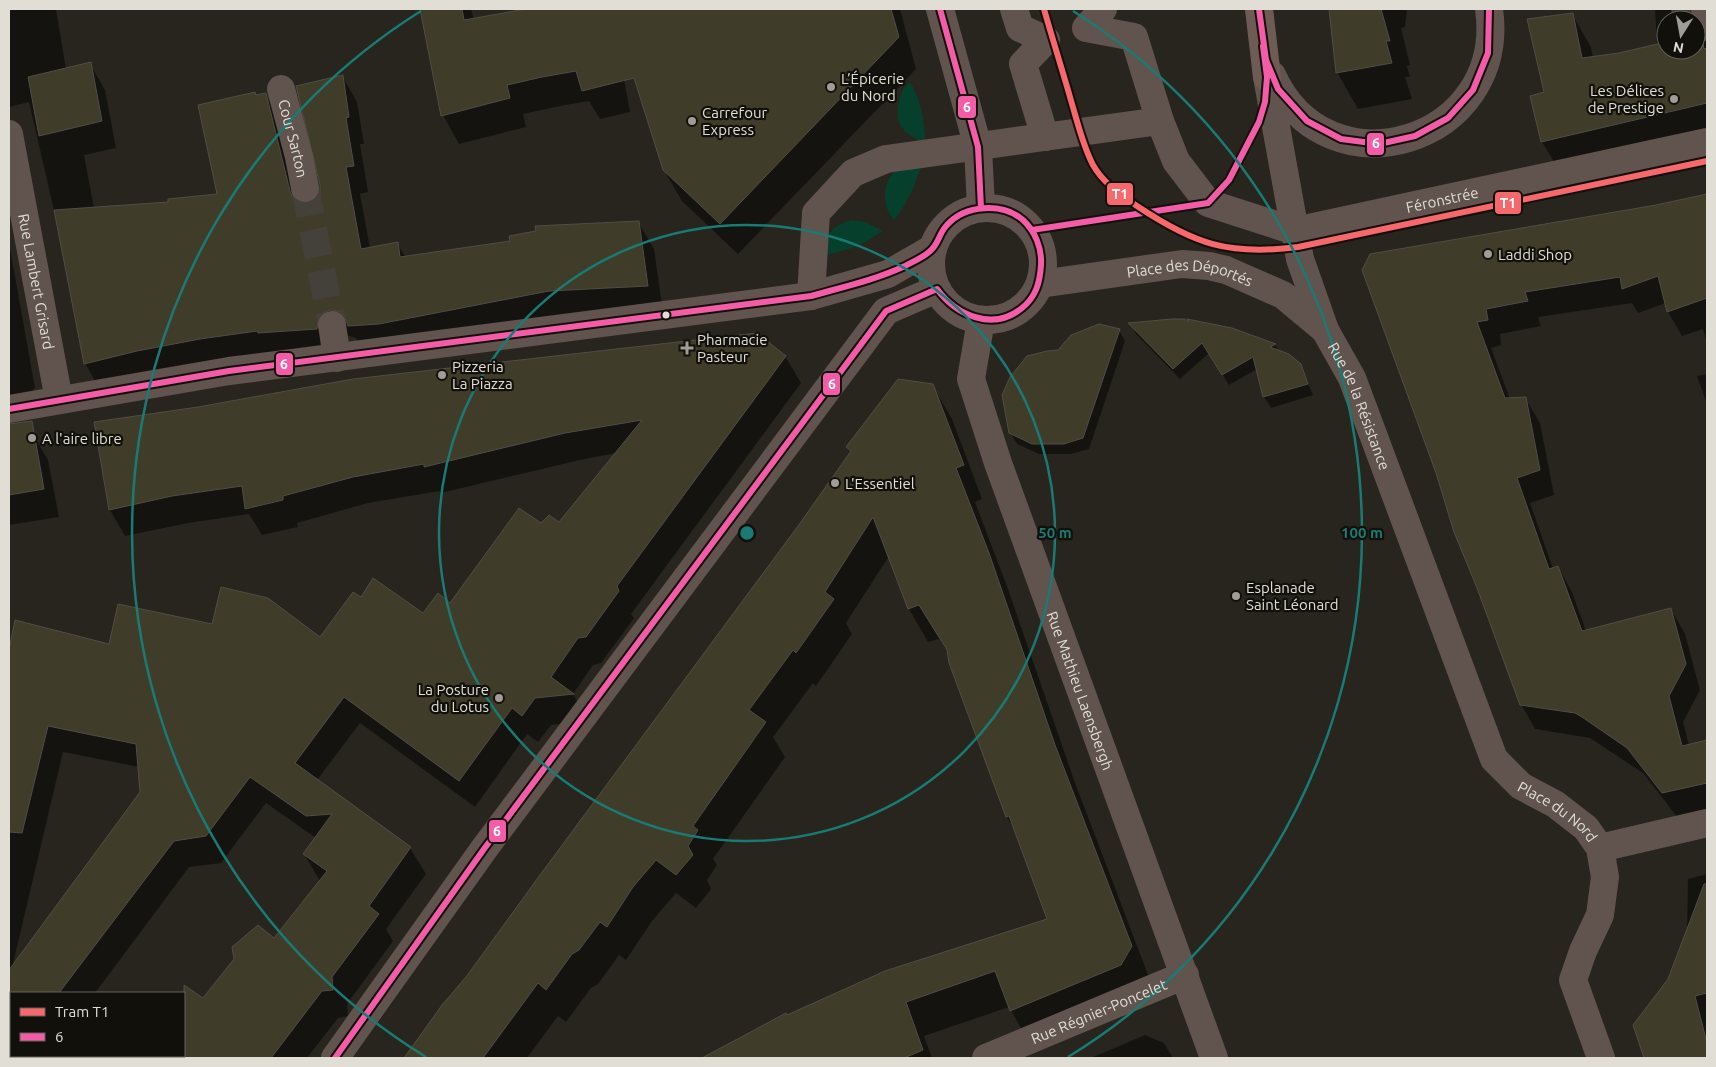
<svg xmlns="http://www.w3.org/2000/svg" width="1716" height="1067" viewBox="0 0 1716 1067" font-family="Ubuntu,sans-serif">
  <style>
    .green { fill: #06402d }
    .shadow { fill: #0007; fill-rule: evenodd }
    .building { fill: #403c2a; stroke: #4f4d47 }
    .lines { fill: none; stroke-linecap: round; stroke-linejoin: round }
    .street-tunnel { stroke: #434139; stroke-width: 28; stroke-dasharray: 28 14; stroke-linecap: butt }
    .street { stroke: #61534d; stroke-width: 28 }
    .secondary { stroke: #6e5c54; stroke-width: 28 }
    .bus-1-casing { stroke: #12100b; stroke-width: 10 }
    .bus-1 { stroke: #f55ca7; stroke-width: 6 }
    .tram-1-casing { stroke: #12100b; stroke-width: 10 }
    .tram-1 { stroke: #f7686d; stroke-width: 6 }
    .ring { fill: none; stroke: #197b73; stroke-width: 2.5 }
    .poi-dot { fill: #9f9d95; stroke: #12100b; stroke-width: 2 }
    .bus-dot { fill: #e0ded5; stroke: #12100b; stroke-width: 2 }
    .labels { text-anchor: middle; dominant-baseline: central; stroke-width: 4.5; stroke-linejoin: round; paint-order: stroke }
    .poi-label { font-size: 15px; fill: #e0ded5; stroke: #12100b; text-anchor: start }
    .street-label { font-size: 15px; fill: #e0ded5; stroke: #12100b }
    .centre { fill: #197b73; stroke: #12100b; stroke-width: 2.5 }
    .ring-label { font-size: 15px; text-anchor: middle; font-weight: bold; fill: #197b73; stroke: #12100b; stroke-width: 4.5; stroke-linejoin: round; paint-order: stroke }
    .line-badge { stroke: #12100b; stroke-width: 2 }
    .badge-label { font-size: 14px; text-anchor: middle; font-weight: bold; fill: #fff }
  </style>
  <rect width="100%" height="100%" fill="#27251e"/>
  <path class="green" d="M 910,82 C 921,99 925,123 925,143 C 906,135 893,125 899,102 C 901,93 902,88 910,82 Z
    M 923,160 C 916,183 909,201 894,220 C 882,208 881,180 897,170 C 905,166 915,163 923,160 Z
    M 851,220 L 865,222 L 883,231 L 859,246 L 820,257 C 822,238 832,226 851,220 Z"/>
  <path class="shadow" d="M 9,9 L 56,9 L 66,69 L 90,64 L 105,90 L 116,148 L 84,155 L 94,208 L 170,203 L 218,195 L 256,96 L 265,94 L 280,121 L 302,204 L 316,201 L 321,194 L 342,76 L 357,102 L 364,144 L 360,144 L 368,192 L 360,194 L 370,248 L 397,243 L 406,258 L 638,222 L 654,249 L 663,312 L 364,352 L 356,338 L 346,335 L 332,346 L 100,390 L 85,363 L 74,297 L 29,102 L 9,107 Z
    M 421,9 L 471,9 L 474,20 L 533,9 L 634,9 L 617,41 L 630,112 L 600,119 L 589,101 L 560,106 L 523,114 L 526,127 L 459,144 L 443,115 Z
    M 667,9 L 900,9 L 916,69 L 738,254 L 682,201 L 664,170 L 676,40 Z
    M 1329,9 L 1407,9 L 1405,27 L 1401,28 L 1410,65 L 1407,66 L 1410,77 L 1405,77 L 1412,99 L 1358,109 L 1337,72 Z
    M 1655,9 L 1707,9 L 1707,141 L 1562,175 L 1542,142 L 1531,97 L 1546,93 L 1572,14 L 1591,47 L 1593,58 L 1657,46 ZM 1666,20 L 1696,20 L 1696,50 L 1666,50 Z
    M 1707,194 L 1707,343 L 1703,329 L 1682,336 L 1668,312 L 1666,303 L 1638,313 L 1632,303 L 1538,317 L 1541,326 L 1500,334 L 1501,345 L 1491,348 L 1510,399 L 1525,398 L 1540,423 L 1554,495 L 1530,503 L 1553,569 L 1558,567 L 1572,592 L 1586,631 L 1671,609 L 1685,634 L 1700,690 L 1683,722 L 1689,745 L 1707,741 L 1707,811 L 1678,818 L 1643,773 L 1590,738 L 1535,729 L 1521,704 L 1364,270 Z
    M 9,243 L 35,388 L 9,415 Z
    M 1131,324 L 1232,329 L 1275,345 L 1279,351 L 1300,365 L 1313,395 L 1271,408 L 1264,397 L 1257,369 L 1229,385 L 1209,353 L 1180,379 L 1136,334 Z
    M 1119,330 L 1125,341 L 1089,449 L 1071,454 L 1039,454 L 1017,444 L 1010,432 L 1058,352 Z
    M 785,356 L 801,383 L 631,614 L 634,618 L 601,663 L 593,665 L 573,694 L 588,720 L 551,725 L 538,742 L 527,734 L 475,807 L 360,723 L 317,780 L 410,848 L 426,874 L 386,929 L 393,941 L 347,1004 L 348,1016 L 338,1018 L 307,1058 L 167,1058 L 169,1056 L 184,1056 L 184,1038 L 275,940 L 320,881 L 304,854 L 316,838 L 266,803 L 221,863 L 189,867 L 95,993 L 11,993 L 11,1056 L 49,1056 L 47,1058 L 9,1058 L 9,656 L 16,621 L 110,646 L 213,626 L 320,639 L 361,599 L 423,615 L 450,605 L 541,524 L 559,524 L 616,453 L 580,460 L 441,493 L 439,491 L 368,503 L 297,523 L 298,527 L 262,535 L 249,514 L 188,523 L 125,536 L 110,510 ZM 63,752 L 139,767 L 141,792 L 12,968 Z
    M 1707,374 L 1707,404 L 1697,376 Z
    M 932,385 L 952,419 L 982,499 L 975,502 L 1008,589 L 1074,780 L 1150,980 L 1030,1044 L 1009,1007 L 924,1036 L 932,1058 L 714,1058 L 712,1054 L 786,1016 L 1048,920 L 1018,836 L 1007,817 L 949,654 L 939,639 L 928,642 L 909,609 L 889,556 L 846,623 L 852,634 L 816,686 L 813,683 L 773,737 L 785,757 L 713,859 L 717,865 L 707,880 L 711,889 L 696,908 L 676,893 L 652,921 L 626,960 L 619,955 L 598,984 L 591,988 L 566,1022 L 558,1016 L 527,1058 L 404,1058 L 443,1006 L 467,978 L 799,527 L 851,453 L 848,448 Z
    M 33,434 L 48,460 L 59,517 L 9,525 L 9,438 Z
    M 1707,874 L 1707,1058 L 1646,1058 L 1634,1025 L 1669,979 L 1687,931 L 1688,879 Z
    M 1145,1035 L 1164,1043 L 1173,1058 L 1091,1058 Z"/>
  <path class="building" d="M 420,9 L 462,9 L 464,20 L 526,9 L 891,9 L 899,37 L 720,224 L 663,170 L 634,78 L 582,91 L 576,71 L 542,77 L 507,85 L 510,98 L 441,116 Z
    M 1329,9 L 1381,9 L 1390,41 L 1386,41 L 1392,63 L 1336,73 Z
    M 1672,9 L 1690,9 L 1690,20 L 1672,20 Z
    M 1573,13 L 1582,58 L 1619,53 L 1666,42 L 1666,50 L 1696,50 L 1696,38 L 1703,42 L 1704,49 L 1707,48 L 1707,103 L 1541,142 L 1530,96 L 1544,92 L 1527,19 Z
    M 91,62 L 102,121 L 39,136 L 28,77 Z
    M 343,75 L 349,117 L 346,118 L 354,166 L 346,167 L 361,249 L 398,242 L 400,257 L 510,241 L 509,236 L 536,231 L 535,226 L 639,221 L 648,286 L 549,291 L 379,324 L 348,326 L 344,315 L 338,311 L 330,310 L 323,313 L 318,319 L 317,329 L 258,333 L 257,331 L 200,339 L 137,351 L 84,364 L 54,210 L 168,202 L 168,199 L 217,194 L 198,105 L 255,92 L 256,95 L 266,93 L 290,191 L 293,198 L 299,203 L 308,203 L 315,200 L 320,194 L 320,185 L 296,86 Z
    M 1707,194 L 1707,298 L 1667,312 L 1658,276 L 1622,289 L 1620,277 L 1525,292 L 1528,301 L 1486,309 L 1488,320 L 1477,322 L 1505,398 L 1526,397 L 1540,470 L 1517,478 L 1549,569 L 1558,566 L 1582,631 L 1671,608 L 1686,664 L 1669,696 L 1682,746 L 1707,740 L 1707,783 L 1662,793 L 1627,748 L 1582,717 L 1575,713 L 1520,705 L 1477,588 L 1454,532 L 1436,473 L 1362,270 L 1370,254 L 1656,205 Z
    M 1172,319 L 1185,319 L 1189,322 L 1187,319 L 1232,328 L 1276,344 L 1270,347 L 1289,354 L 1301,364 L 1308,384 L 1263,397 L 1253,357 L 1222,375 L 1202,343 L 1173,369 L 1128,323 Z
    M 1099,324 L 1120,329 L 1083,438 L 1064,444 L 1032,444 L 1009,433 L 1002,395 L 1010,377 L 1027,356 L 1047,351 L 1058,350 L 1071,335 Z
    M 757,333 L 786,356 L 617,586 L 619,591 L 586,637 L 578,638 L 551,677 L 574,694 L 535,698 L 522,716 L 512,708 L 459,781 L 344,697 L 295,763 L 411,847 L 369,906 L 379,914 L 332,977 L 333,990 L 322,991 L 271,1058 L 165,1058 L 167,1056 L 184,1056 L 184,985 L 203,998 L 234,959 L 232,947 L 258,925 L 274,938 L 327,871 L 303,854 L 332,814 L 306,816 L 250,777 L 206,836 L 174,841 L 59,993 L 9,993 L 9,970 L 140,792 L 136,744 L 48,726 L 22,833 L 9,832 L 9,650 L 15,620 L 109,644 L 118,604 L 212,624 L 221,587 L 268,598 L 320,637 L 353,592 L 361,597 L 373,578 L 423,613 L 438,593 L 450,603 L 519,508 L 541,523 L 549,515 L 559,522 L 642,420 L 565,433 L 424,467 L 424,464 L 353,477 L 283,496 L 283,500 L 245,509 L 242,486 L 172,496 L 109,510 L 94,422 L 198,407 L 353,379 Z
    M 898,379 L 933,384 L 964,465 L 956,468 L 989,553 L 1055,745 L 1132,946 L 1121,965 L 1010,1011 L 995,971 L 906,1002 L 923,1050 L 904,1058 L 702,1058 L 786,1013 L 787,1015 L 885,971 L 1047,919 L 1009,816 L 1006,817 L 949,663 L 947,650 L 919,605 L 908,609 L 873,517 L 825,592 L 834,599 L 796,653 L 793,650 L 749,710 L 766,722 L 693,826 L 698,830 L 688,846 L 693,855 L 676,875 L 656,860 L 633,887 L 607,927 L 600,922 L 579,950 L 572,954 L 546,990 L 538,983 L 483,1058 L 404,1058 L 442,1005 L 466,977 L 540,875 L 798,526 L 851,451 L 846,447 Z
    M 32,421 L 44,489 L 9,495 L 9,424 Z
    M 1704,884 L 1707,884 L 1707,993 L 1695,996 L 1707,1043 L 1707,1058 L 1644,1058 L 1633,1025 L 1668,979 Z"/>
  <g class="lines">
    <path class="street-tunnel" d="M 305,188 L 332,325"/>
    <g class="street">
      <path d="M 940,9 L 978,147 L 981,208"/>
      <path d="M 1014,9 L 1020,28 L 1046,40 L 1023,64 L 1045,137"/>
      <path id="s1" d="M 1103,9 L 1086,28 L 1134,37 L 1160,121 L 1176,161 L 1208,203 L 1295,231 L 1707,142"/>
      <path d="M 1705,9 L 1707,27"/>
      <path d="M 1272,75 C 1327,198 1508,142 1489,9"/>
      <path id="s2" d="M 1267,77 L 1300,259 L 1325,330 L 1352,378 L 1494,759 L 1521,786 L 1555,804 L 1586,828 L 1600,848 L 1605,877 L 1600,915 L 1583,951 L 1573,980 L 1601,1058"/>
      <path id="s3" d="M 281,89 L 299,157 L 305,188"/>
      <path id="s4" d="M 9,134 L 59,400"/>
      <circle cx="987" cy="264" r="56"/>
      <path id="s5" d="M 1040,284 L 1182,264 L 1209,266 L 1226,270 L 1283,295 L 1325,330"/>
      <path d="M 811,296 L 816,213 L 853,173 L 886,159 L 1160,121"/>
      <path id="s6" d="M 981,320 L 971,379 L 998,463 L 1214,1058"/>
      <path d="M 332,325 L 337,358"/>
      <path d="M 9,409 L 229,371 L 811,296 L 888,274 L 933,248"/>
      <path d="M 1600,848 L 1707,823"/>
      <path d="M 335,1058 L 484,849 L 886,311 L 937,289"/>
      <path id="s7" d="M 986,1058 L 1185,975"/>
    </g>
    <path class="secondary" d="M 1259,9 L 1267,77"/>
    <defs>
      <path id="bus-1" d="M 940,9 L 978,147 L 981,208
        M 1259,9 L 1266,60 L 1278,89 L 1307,121 L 1341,139 L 1379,144 L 1415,136 L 1448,118 L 1473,90 L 1488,53 L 1489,9
        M 1032,230 L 1208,203 L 1229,180 L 1259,122 L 1265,102 L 1267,77 L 1263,46
        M 9,409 L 229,371 L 811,296 C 843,287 875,280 905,266 C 914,261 927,256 933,248 C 939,241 940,232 947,225 C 965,205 1002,202 1023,220 C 1035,231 1042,248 1041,265 C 1040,282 1036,297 1022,308 C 993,332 956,315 937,289 L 886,311 L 484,849 L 335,1058"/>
    </defs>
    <use href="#bus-1" class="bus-1-casing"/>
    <use href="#bus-1" class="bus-1"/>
    <defs>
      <path id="tram-1" d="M 1044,9 C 1053,41 1063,72 1072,104 C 1078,124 1083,146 1093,165 C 1104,184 1120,194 1137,206 C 1194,244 1229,256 1298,247 L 1707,161"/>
    </defs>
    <use href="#tram-1" class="tram-1-casing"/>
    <use href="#tram-1" class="tram-1"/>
  </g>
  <g class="ring">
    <circle cx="747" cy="533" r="308"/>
    <path d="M426 1057A615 615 0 0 1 421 11M1073 11A615 615 0 0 1 1068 1057"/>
  </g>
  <g class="poi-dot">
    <circle cx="831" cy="87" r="5"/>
    <circle cx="1674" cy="99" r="5"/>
    <circle cx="692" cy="121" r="5"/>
    <circle cx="1488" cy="254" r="5"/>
    <path d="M684.5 340.5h5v5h5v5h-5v5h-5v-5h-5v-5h5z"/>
    <circle cx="442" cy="375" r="5"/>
    <circle cx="32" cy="438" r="5"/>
    <circle cx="835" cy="483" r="5"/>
    <circle cx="1236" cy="596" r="5"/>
    <circle cx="499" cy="698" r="5"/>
  </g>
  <circle class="bus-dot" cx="666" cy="315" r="4.5"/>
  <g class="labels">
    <g class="poi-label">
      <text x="841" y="78">L’Épicerie<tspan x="841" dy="17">du Nord</tspan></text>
      <text x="1664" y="90" text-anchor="end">Les Délices<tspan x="1664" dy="17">de Prestige</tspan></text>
      <text x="702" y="112">Carrefour<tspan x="702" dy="17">Express</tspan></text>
      <text x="1498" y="254">Laddi Shop</text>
      <text x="697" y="339">Pharmacie<tspan x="697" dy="17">Pasteur</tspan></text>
      <text x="452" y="366">Pizzeria<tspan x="452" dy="17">La Piazza</tspan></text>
      <text x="42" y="438">A l'aire libre</text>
      <text x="845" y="483">L'Essentiel</text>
      <text x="1246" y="587">Esplanade<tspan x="1246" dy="17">Saint Léonard</tspan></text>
      <text x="489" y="689" text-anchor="end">La Posture<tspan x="489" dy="17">du Lotus</tspan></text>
    </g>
    <g class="street-label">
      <text stroke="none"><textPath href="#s3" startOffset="51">Cour Sarton</textPath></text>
      <text stroke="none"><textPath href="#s1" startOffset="500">Féronstrée</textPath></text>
      <text stroke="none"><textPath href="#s5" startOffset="152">Place des Déportés</textPath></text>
      <text stroke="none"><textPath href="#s4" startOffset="150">Rue Lambert Grisard</textPath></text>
      <text stroke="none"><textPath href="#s2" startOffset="344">Rue de la Résistance</textPath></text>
      <text stroke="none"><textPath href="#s6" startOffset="390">Rue Mathieu Laensbergh</textPath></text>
      <text stroke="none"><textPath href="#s2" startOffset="805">Place du Nord</textPath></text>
      <text stroke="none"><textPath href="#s7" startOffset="122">Rue Régnier-Poncelet</textPath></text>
    </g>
  </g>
  <circle cx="747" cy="533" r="8" class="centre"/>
  <g class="ring-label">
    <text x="1055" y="538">50 m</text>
    <text x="1362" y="538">100 m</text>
  </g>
  <g class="line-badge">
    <rect x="957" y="95" width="20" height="24" rx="5" fill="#f55ca7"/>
    <rect x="1366" y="132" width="19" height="24" rx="5" fill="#f55ca7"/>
    <rect x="1106" y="182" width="28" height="24" rx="5" fill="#f7686d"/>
    <rect x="1494" y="191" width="28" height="24" rx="5" fill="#f7686d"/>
    <rect x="275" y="352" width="19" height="24" rx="5" fill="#f55ca7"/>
    <rect x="822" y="372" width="19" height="24" rx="5" fill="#f55ca7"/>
    <rect x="488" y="819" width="19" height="24" rx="5" fill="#f55ca7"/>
  </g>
  <g class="badge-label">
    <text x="967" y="112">6</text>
    <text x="1376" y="148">6</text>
    <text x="1120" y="199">T1</text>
    <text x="1508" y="208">T1</text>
    <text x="284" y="369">6</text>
    <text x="832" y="389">6</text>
    <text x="497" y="836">6</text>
  </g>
  <rect width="1716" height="1067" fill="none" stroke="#e0ded5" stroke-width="20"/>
  <rect x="10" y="992" width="175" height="65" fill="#12100b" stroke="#64625c"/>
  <rect x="20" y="1008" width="25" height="8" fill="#f7686d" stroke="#64625c"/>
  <text x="55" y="1017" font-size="15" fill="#e0ded5">Tram T1</text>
  <rect x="20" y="1033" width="25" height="8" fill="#f55ca7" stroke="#64625c"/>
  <text x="55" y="1042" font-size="15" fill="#e0ded5">6</text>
  <g transform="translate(1681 35) rotate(191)"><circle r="24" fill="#12100b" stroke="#64625c"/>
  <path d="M0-4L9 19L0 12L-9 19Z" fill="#9f9d95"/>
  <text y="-8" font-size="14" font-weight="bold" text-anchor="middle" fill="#e0ded5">N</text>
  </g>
</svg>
